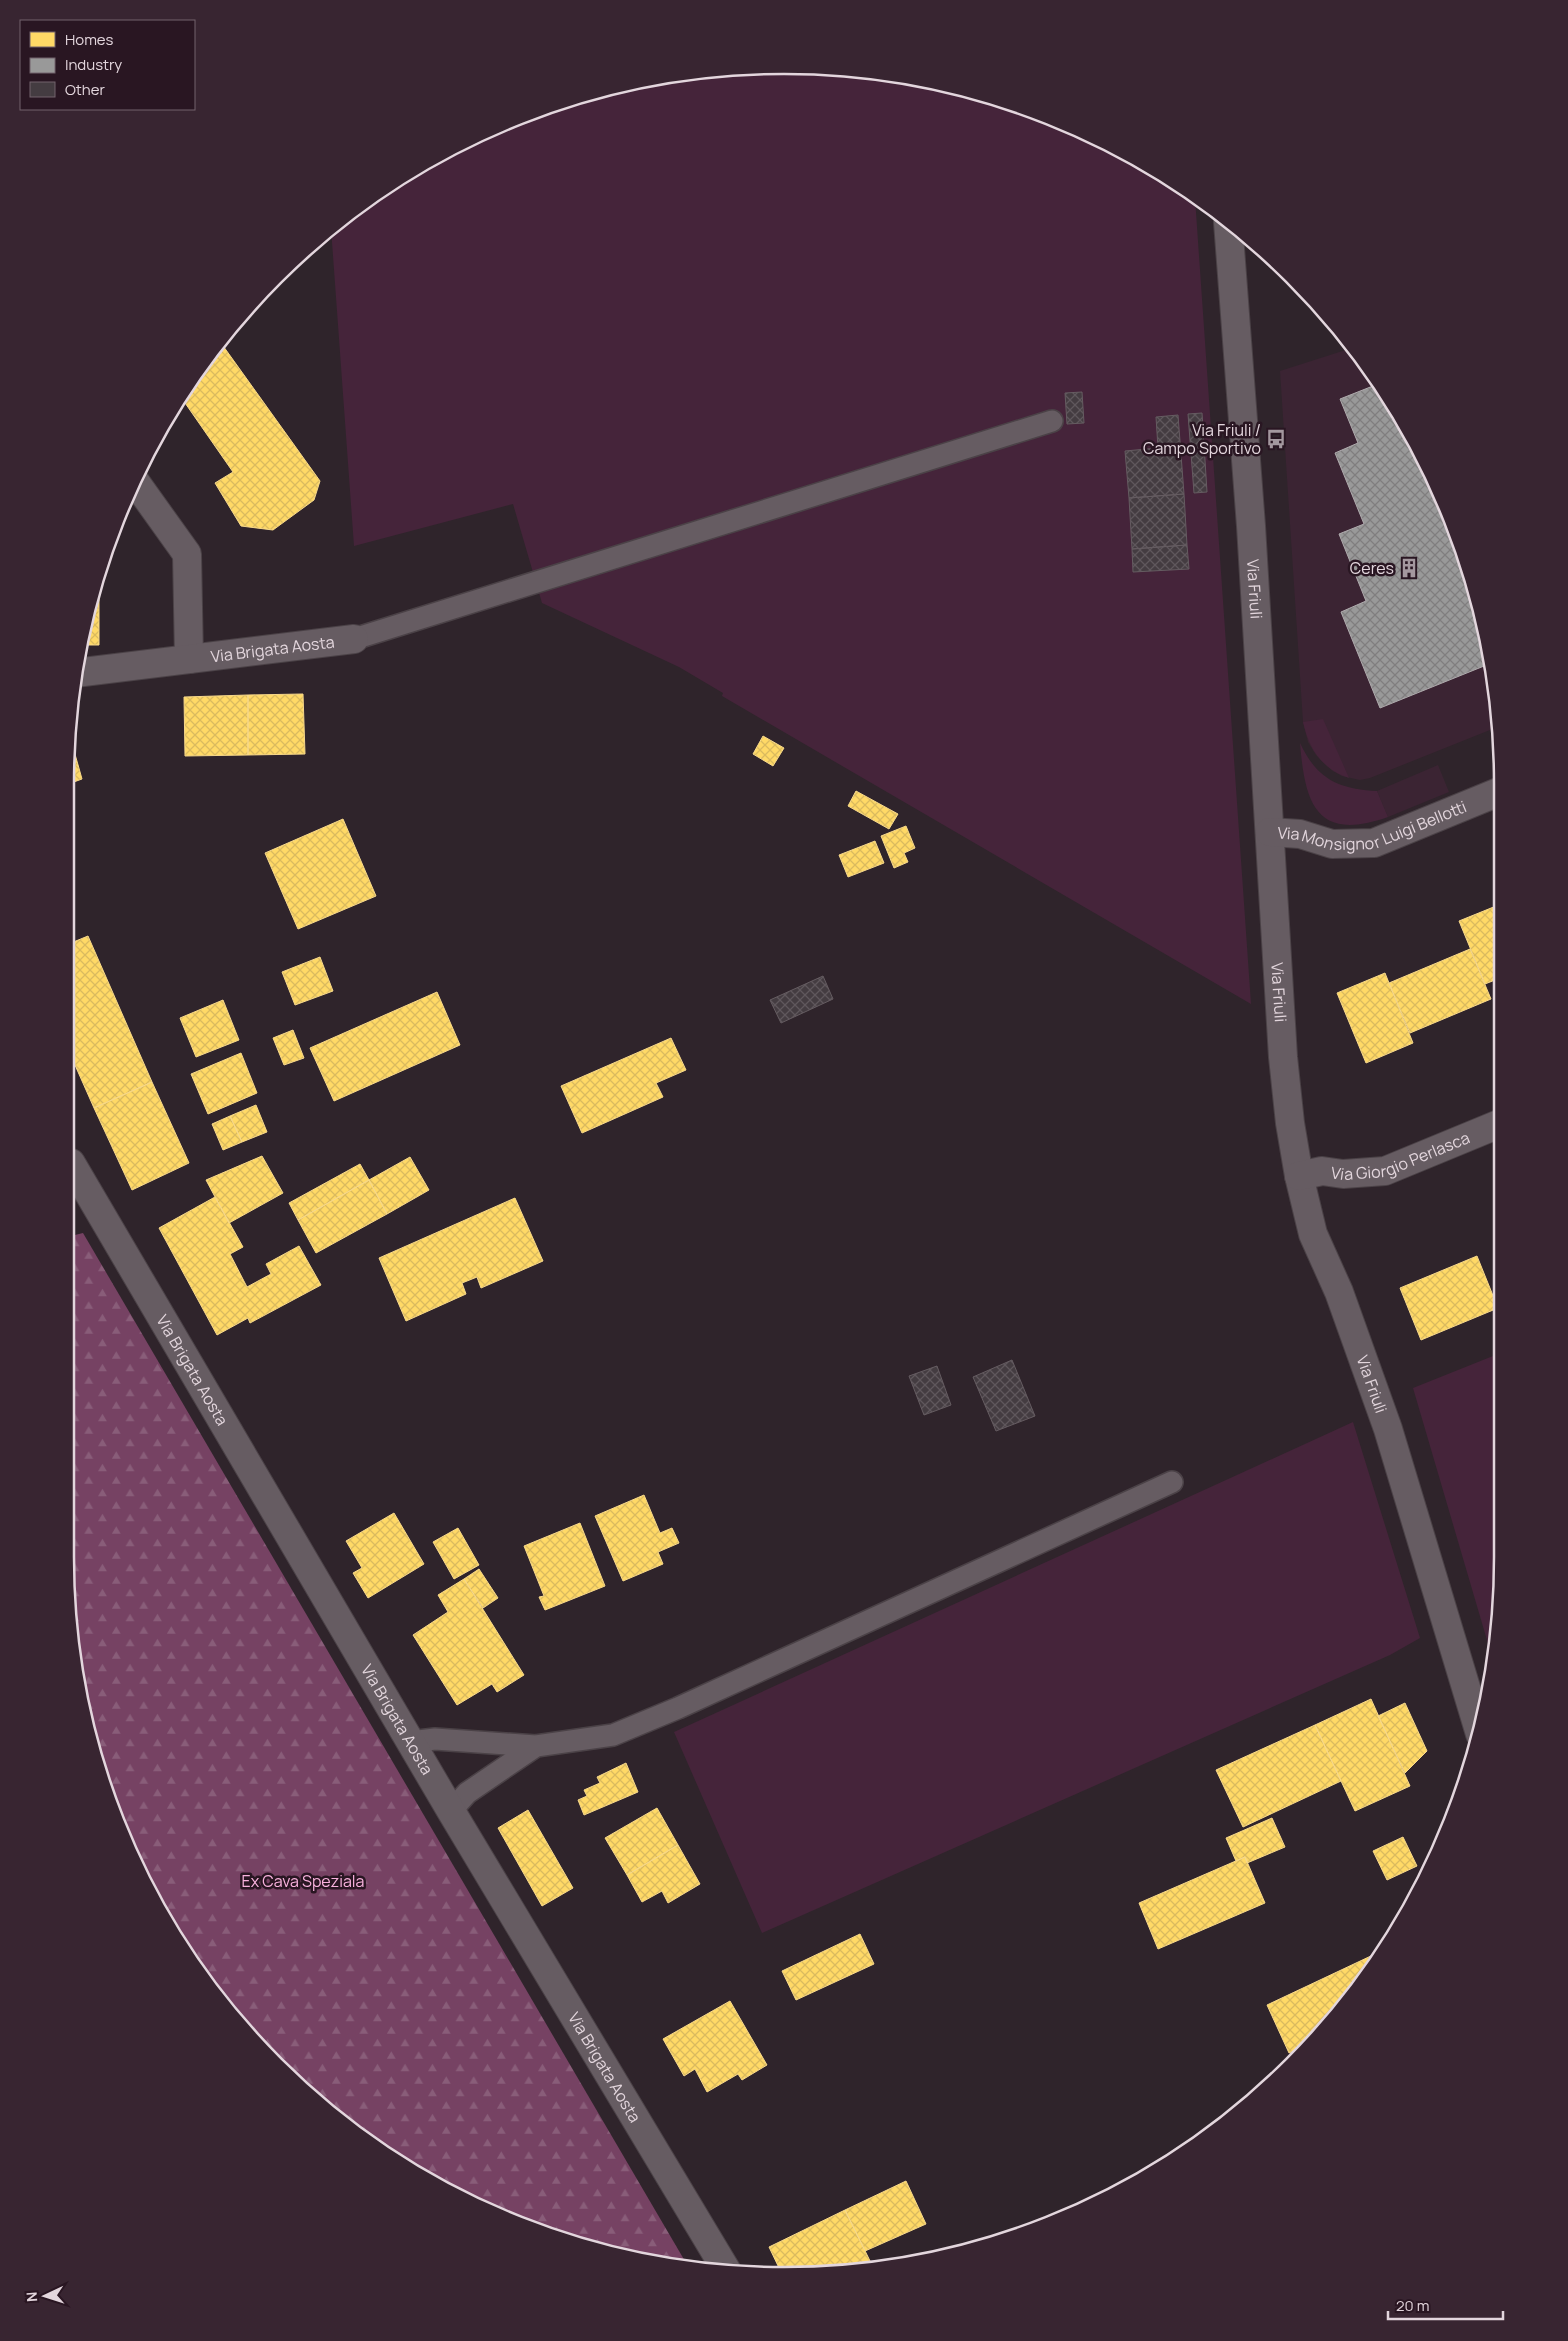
<svg xmlns="http://www.w3.org/2000/svg" width="1568" height="2341" viewBox="0 0 1568 2341" font-family="Manrope,sans-serif">
  <style>
    .built { fill: #3b2433 }
    .green { fill: #45243a }
    .forest { fill: url(#forest-firs) }
    .homes { fill: url(#homes-cross-hatch); stroke: #f7d88a }
    .industry { fill: url(#industry-cross-hatch); stroke: #afabad }
    .building { fill: url(#building-cross-hatch); stroke: #655c61 }
    .lines { fill: none; stroke-linecap: round; stroke-linejoin: round }
    .service-casing { stroke: #4b4247; stroke-width: 24 }
    .minor-casing { stroke: #4b4247; stroke-width: 30 }
    .tertiary-casing { stroke: #4b4247; stroke-width: 30 }
    .service { stroke: #665c62; stroke-width: 21 }
    .minor { stroke: #665c62; stroke-width: 28 }
    .tertiary { stroke: #665c62; stroke-width: 28 }
    .labels { text-anchor: middle; dominant-baseline: central; stroke-width: 5; stroke-linejoin: round; paint-order: stroke }
    .poi-label { font-size: 16px; fill: #e3d6dd; stroke: #291622; text-anchor: end }
    .street-label { font-size: 16px; fill: #e3d6dd; stroke: #291622 }
    .park-label { font-size: 16px; fill: #f9b2de; stroke: #291622 }
    .rim { fill: none; stroke: #e3d6dd; stroke-width: 2.5 }
  </style>
  <defs>
    <pattern id="forest-firs" width="22" height="20" patternUnits="userSpaceOnUse" patternTransform="scale(1.25)"><rect width="22" height="20" fill="#764263"/><path d="M5 1l3.5 6h-7zM16 11l3.5 6h-7z" fill="#895d79"/></pattern>
    <pattern id="homes-cross-hatch" width="8" height="8" patternUnits="userSpaceOnUse" patternTransform="scale(1.25)"><rect width="8" height="8" fill="#ffd966"/><path d="M0 0l8 8M0 8l8-8" fill="none" stroke="#daba5f"/></pattern>
    <pattern id="industry-cross-hatch" width="8" height="8" patternUnits="userSpaceOnUse" patternTransform="scale(1.25)"><rect width="8" height="8" fill="#999"/><path d="M0 0l8 8M0 8l8-8" fill="none" stroke="#807e7f"/></pattern>
    <pattern id="building-cross-hatch" width="8" height="8" patternUnits="userSpaceOnUse" patternTransform="scale(1.25)"><rect width="8" height="8" fill="#443c41"/><path d="M0 0l8 8M0 8l8-8" fill="none" stroke="#5f575c"/></pattern>
  </defs>
  <rect width="100%" height="100%" fill="#2f242b"/>
  <path class="built" d="M 1355,347 L 1429,466 L 1479,598 L 1500,726 L 1370,778 L 1360,780 L 1342,776 L 1333,771 L 1316,755 L 1308,742 L 1303,722 L 1280,371 Z
    M 1438,765 L 1449,792 L 1388,817 L 1377,791 Z"/>
  <path class="green" d="M 737,67 L 878,71 L 1015,103 L 1144,161 L 1195,198 L 1251,1004 L 722,696 L 723,693 L 679,667 L 542,603 L 513,504 L 354,546 L 331,228 L 347,213 L 466,139 L 598,89 Z
    M 1323,719 L 1349,778 C 1322,769 1309,749 1303,722 Z
    M 1300,743 C 1317,779 1338,789 1377,791 L 1388,817 C 1317,842 1305,805 1300,743 Z
    M 1498,1354 L 1497,1651 L 1494,1664 L 1413,1388 Z
    M 1353,1422 L 1420,1638 L 1390,1655 L 762,1933 L 674,1732 Z"/>
  <path class="forest" d="M 83,1233 L 689,2268 L 643,2262 L 509,2221 L 346,2127 L 275,2065 L 186,1957 L 103,1788 L 71,1651 L 71,1236 Z"/>
  <path class="homes" d="M 221,343 L 320,481 L 314,500 L 273,530 L 241,526 L 215,483 L 233,472 L 183,400 Z
    M 94,590 L 99,590 L 99,645 L 82,645 Z
    M 303,694 L 305,754 L 248,755 L 248,695 Z
    M 248,695 L 248,755 L 185,756 L 184,697 Z
    M 763,736 L 784,748 L 773,766 L 753,754 Z
    M 71,740 L 82,779 L 71,783 Z
    M 856,791 L 898,814 L 889,829 L 848,806 Z
    M 343,819 L 376,896 L 298,929 L 265,853 Z
    M 906,826 L 915,848 L 904,853 L 908,862 L 894,868 L 881,836 Z
    M 875,841 L 884,863 L 848,877 L 839,855 Z
    M 1501,904 L 1500,978 L 1485,984 L 1459,921 Z
    M 88,936 L 152,1082 L 94,1108 L 71,1056 L 71,943 Z
    M 1470,949 L 1491,999 L 1410,1033 L 1389,983 Z
    M 320,957 L 333,991 L 295,1005 L 282,972 Z
    M 1385,973 L 1413,1043 L 1366,1063 L 1337,993 Z
    M 437,992 L 460,1045 L 334,1101 L 310,1048 Z
    M 223,1000 L 239,1040 L 196,1057 L 180,1018 Z
    M 293,1030 L 304,1058 L 284,1065 L 273,1038 Z
    M 671,1038 L 686,1070 L 656,1083 L 663,1097 L 582,1133 L 561,1086 Z
    M 241,1053 L 257,1093 L 208,1114 L 191,1074 Z
    M 152,1082 L 189,1163 L 132,1190 L 94,1108 Z
    M 256,1105 L 267,1132 L 242,1142 L 230,1116 Z
    M 230,1116 L 242,1142 L 223,1150 L 212,1124 Z
    M 262,1156 L 283,1193 L 229,1223 L 206,1180 Z
    M 410,1157 L 429,1190 L 387,1214 L 369,1180 Z
    M 360,1164 L 369,1180 L 298,1220 L 289,1203 Z
    M 369,1180 L 387,1214 L 316,1253 L 298,1220 Z
    M 215,1197 L 243,1247 L 230,1254 L 247,1287 L 271,1274 L 266,1264 L 299,1246 L 321,1285 L 250,1323 L 248,1318 L 217,1335 L 159,1228 Z
    M 515,1198 L 543,1261 L 481,1288 L 477,1277 L 462,1283 L 466,1294 L 406,1321 L 379,1258 Z
    M 1477,1256 L 1498,1308 L 1421,1340 L 1400,1288 Z
    M 644,1495 L 660,1533 L 672,1528 L 679,1543 L 658,1552 L 663,1564 L 623,1581 L 595,1516 Z
    M 394,1513 L 424,1564 L 368,1598 L 353,1573 L 362,1568 L 346,1541 Z
    M 580,1523 L 605,1586 L 545,1610 L 539,1597 L 544,1596 L 524,1546 Z
    M 458,1528 L 479,1565 L 454,1579 L 433,1542 Z
    M 479,1569 L 498,1598 L 483,1608 L 464,1579 Z
    M 464,1579 L 524,1675 L 497,1692 L 492,1684 L 457,1705 L 413,1635 L 448,1612 L 438,1595 Z
    M 1371,1699 L 1410,1786 L 1355,1811 L 1315,1725 Z
    M 1405,1703 L 1427,1751 L 1405,1773 L 1378,1716 Z
    M 1315,1725 L 1341,1781 L 1243,1827 L 1216,1770 Z
    M 626,1763 L 638,1792 L 584,1815 L 578,1800 L 587,1796 L 584,1790 L 600,1783 L 597,1777 Z
    M 657,1808 L 678,1845 L 627,1875 L 605,1838 Z
    M 528,1810 L 573,1888 L 542,1906 L 498,1828 Z
    M 1272,1818 L 1285,1847 L 1247,1863 L 1245,1857 L 1236,1861 L 1226,1838 Z
    M 1403,1837 L 1417,1866 L 1387,1880 L 1373,1851 Z
    M 678,1845 L 700,1884 L 668,1903 L 662,1891 L 642,1902 L 627,1875 Z
    M 1245,1857 L 1265,1903 L 1158,1949 L 1139,1903 Z
    M 860,1934 L 874,1964 L 796,2000 L 782,1971 Z
    M 1373,1955 L 1374,1957 L 1324,2031 L 1313,2042 L 1289,2053 L 1267,2005 Z
    M 730,2001 L 767,2065 L 742,2080 L 738,2074 L 707,2092 L 695,2069 L 684,2076 L 663,2039 Z
    M 906,2181 L 926,2224 L 865,2251 L 845,2210 Z
    M 845,2210 L 872,2265 L 781,2272 L 769,2247 Z"/>
  <path class="industry" d="M 1378,384 L 1418,448 L 1479,602 L 1489,664 L 1380,708 L 1341,612 L 1366,601 L 1339,534 L 1364,524 L 1335,453 L 1358,443 L 1340,399 Z"/>
  <path class="building" d="M 1082,392 L 1084,423 L 1067,424 L 1065,393 Z
    M 1202,413 L 1207,492 L 1194,493 L 1188,414 Z
    M 1178,415 L 1184,494 L 1129,498 L 1125,451 L 1158,448 L 1156,417 Z
    M 1184,494 L 1187,545 L 1132,549 L 1129,498 Z
    M 1187,545 L 1189,569 L 1133,572 L 1132,549 Z
    M 823,976 L 833,999 L 781,1023 L 770,1000 Z
    M 1012,1360 L 1035,1416 L 996,1431 L 973,1377 Z
    M 937,1366 L 951,1405 L 924,1415 L 909,1376 Z"/>
  <g class="lines">
    <defs>
      <path id="service" d="M 354,639 L 1052,421
        M 410,1742 L 435,1739 L 536,1746 L 613,1735 L 678,1708 L 1172,1482
        M 451,1811 L 467,1793 L 536,1746"/>
      <g id="minor">
        <path id="s1" d="M 1228,222 L 1251,526 L 1283,1057 L 1290,1123 L 1299,1176 L 1313,1234 L 1339,1292 L 1388,1429 L 1480,1734"/>
        <path d="M 134,480 L 187,554 L 189,659"/>
        <path id="s2" d="M 75,673 L 354,639"/>
        <path id="s3" d="M 1270,832 L 1300,834 L 1332,844 L 1374,843 L 1501,791"/>
        <path id="s4" d="M 1299,1176 L 1322,1171 L 1343,1174 L 1385,1171 L 1499,1124"/>
      </g>
      <g id="tertiary">
        <path id="s5" d="M 71,1163 L 451,1811 L 728,2273"/>
      </g>
    </defs>
    <use href="#service" class="service-casing"/>
    <use href="#minor" class="minor-casing"/>
    <use href="#tertiary" class="tertiary-casing"/>
    <use href="#service" class="service"/>
    <use href="#minor" class="minor"/>
    <use href="#tertiary" class="tertiary"/>
  </g>
  <defs>
    <symbol id="bus-bare" viewBox="-9 -9 18 18"><path d="M-5-6H5V4H4V6H2V4H-2V6H-4V4H-5ZM-3.5-4V0h7V-4ZM-3.5 1.2v1.5H-2V1.2ZM2 1.2v1.5H3.5V1.2Z" fill="#a4989f" stroke="#291622" stroke-width="2.5" paint-order="stroke"/></symbol>
    <symbol id="building-bare" viewBox="-9 -9 18 18"><path d="M-4-6H4V6H1V3H-1V6H-4ZM-2.5-4.3h1.7v1.8h-1.7ZM.8-4.3h1.7v1.8H.8ZM-2.5-1h1.7V.8h-1.7ZM.8-1h1.7V.8H.8Z" fill="#a4989f" stroke="#291622" stroke-width="2.5" paint-order="stroke"/></symbol>
  </defs>
  <g fill-rule="evenodd">
    <use href="#bus-bare" x="1262" y="425" width="28" height="28"/>
    <use href="#building-bare" x="1395" y="554" width="28" height="28"/>
  </g>
  <g class="labels">
    <g class="poi-label">
      <text x="1261" y="430">Via Friuli /<tspan x="1261" dy="18">Campo Sportivo</tspan></text>
      <text x="1394" y="568">Ceres</text>
    </g>
    <g class="street-label">
      <text stroke="none"><textPath href="#s1" startOffset="368">Via Friuli</textPath></text>
      <text stroke="none"><textPath href="#s2" startOffset="199">Via Brigata Aosta</textPath></text>
      <text stroke="none"><textPath href="#s3" startOffset="106">Via Monsignor Luigi Bellotti</textPath></text>
      <text stroke="none"><textPath href="#s1" startOffset="772">Via Friuli</textPath></text>
      <text stroke="none"><textPath href="#s4" startOffset="105">Via Giorgio Perlasca</textPath></text>
      <text stroke="none"><textPath href="#s5" startOffset="240">Via Brigata Aosta</textPath></text>
      <text stroke="none"><textPath href="#s1" startOffset="1178">Via Friuli</textPath></text>
      <text stroke="none"><textPath href="#s5" startOffset="645">Via Brigata Aosta</textPath></text>
      <text stroke="none"><textPath href="#s5" startOffset="1050">Via Brigata Aosta</textPath></text>
    </g>
    <g class="park-label">
      <text x="303" y="1881">Ex Cava Speziala</text>
    </g>
  </g>
  <path d="M0 0H1568V2341H0ZM784 74H784A710 710 0 0 1 1494 784V1557A710 710 0 0 1 784 2267H784A710 710 0 0 1 74 1557V784A710 710 0 0 1 784 74Z" fill="#382531" fill-rule="evenodd"/>
  <path class="rim" d="M784 74H784A710 710 0 0 1 1494 784V1557A710 710 0 0 1 784 2267H784A710 710 0 0 1 74 1557V784A710 710 0 0 1 784 74Z"/>
  <rect x="20" y="20" width="175" height="90" fill="#291622" stroke="#73636d"/>
  <rect x="30" y="32" width="25" height="15" fill="#ffd966" stroke="#73636d"/>
  <text x="65" y="45" font-size="15" fill="#e3d6dd">Homes</text>
  <rect x="30" y="58" width="25" height="15" fill="#999999" stroke="#73636d"/>
  <text x="65" y="70" font-size="15" fill="#e3d6dd">Industry</text>
  <rect x="30" y="82" width="25" height="15" fill="#443c41" stroke="#73636d"/>
  <text x="65" y="95" font-size="15" fill="#e3d6dd">Other</text>
  <g transform="translate(45 2296) rotate(266)" stroke="#291622" stroke-width="4" paint-order="stroke">
  <path d="M0-4L9 19L0 12L-9 19Z" fill="#e3d6dd"/>
  <text y="-8" font-size="14" font-weight="bold" text-anchor="middle" fill="#e3d6dd">N</text>
  </g>
  <path d="M1388 2311v8h115v-8" fill="none" stroke="#e3d6dd" stroke-width="2.5"/>
  <text x="1396" y="2311" font-size="15" fill="#e3d6dd" stroke="#291622" stroke-width="4" paint-order="stroke">20 m</text>
</svg>
